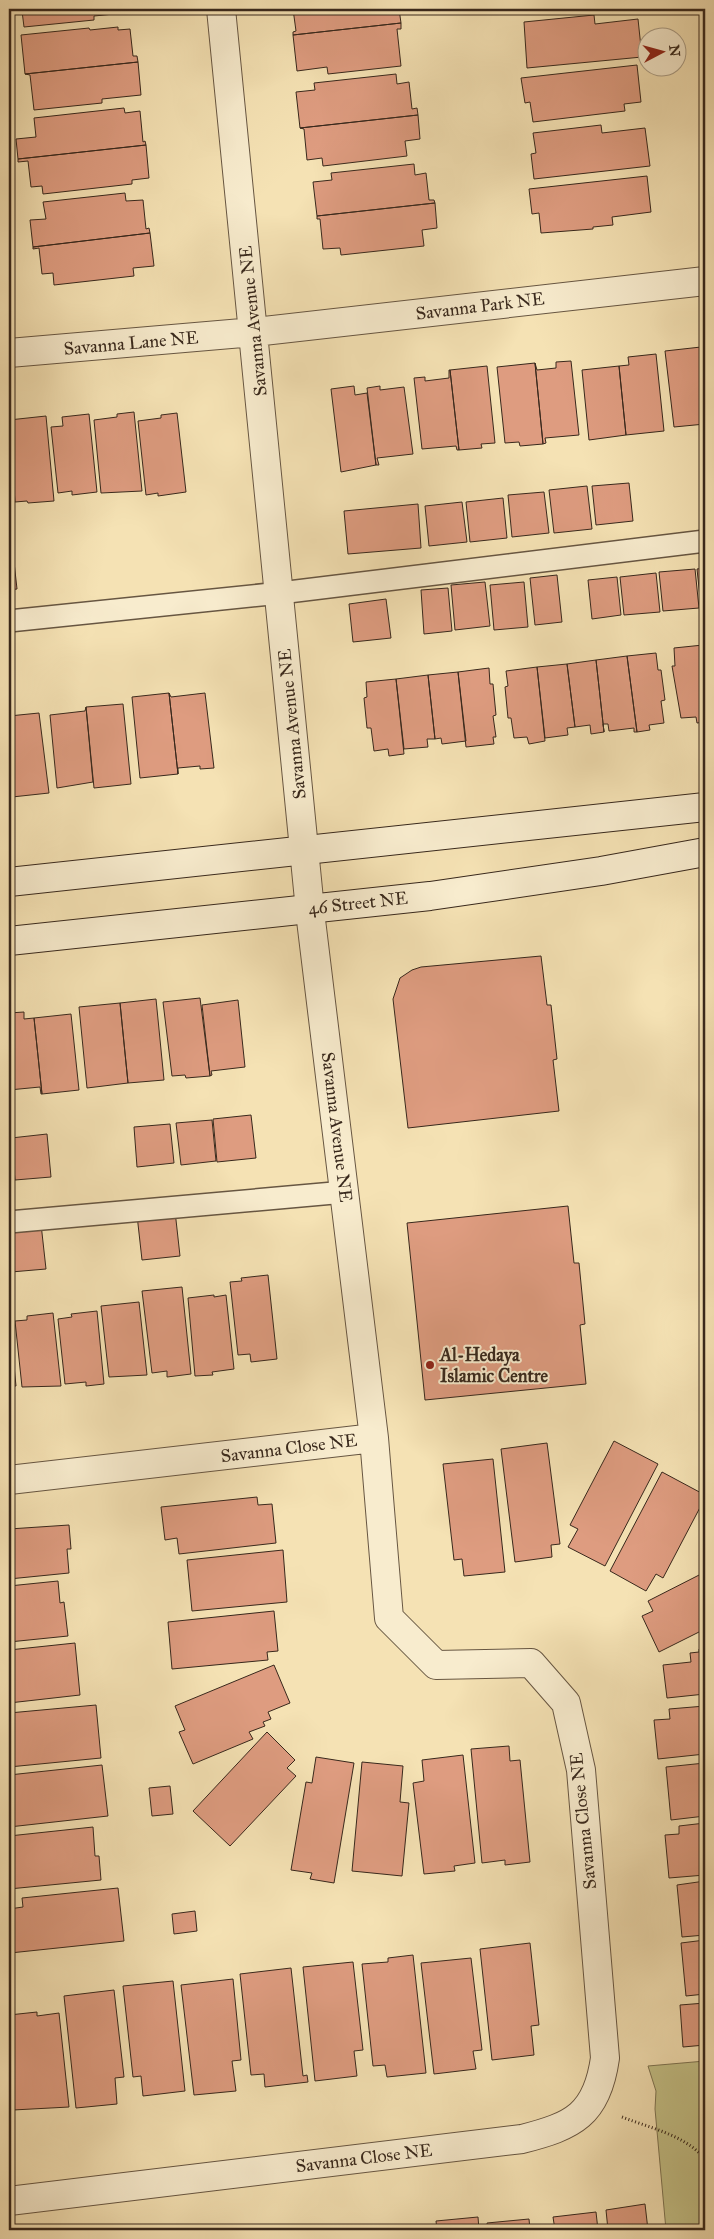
<svg xmlns="http://www.w3.org/2000/svg" width="714" height="2239" viewBox="0 0 714 2239" font-family="'IM FELL Great Primer',serif">
  <style>
    .green { fill: #c4c187; stroke: #7e7452 }
    .building { fill: #de9c80; stroke: #38281c }
    .lines { fill: none; stroke-linecap: round; stroke-linejoin: round }
    .lane-casing { stroke: #675642; stroke-width: 24 }
    .street-casing { stroke: #675642; stroke-width: 30 }
    .secondary-casing { stroke: #38281c; stroke-width: 30 }
    .path { stroke: #38281c; stroke-width: 3; stroke-dasharray: 1 2.5; stroke-linecap: butt }
    .lane { stroke: #f8ecce; stroke-width: 21 }
    .street { stroke: #f8ecce; stroke-width: 28 }
    .secondary { stroke: #f8ecce; stroke-width: 28 }
    .poi-dot { fill: #8f2418; stroke: #f8ecce; stroke-width: 2 }
    .labels { text-anchor: middle; dominant-baseline: central; stroke-width: 4; stroke-linejoin: round; paint-order: stroke }
    .street-label { font-size: 18px; fill: #38281c; stroke: #f8ecce }
    .poi-label { font-size: 18px; font-weight: bold; fill: #38281c; stroke: #f8ecce; text-anchor: start }
  </style>
  <rect width="100%" height="100%" fill="#f5e2b4"/>
  <filter id="stains"><feTurbulence type="fractalNoise" baseFrequency=".004" numOctaves="4"/><feColorMatrix values="0 0 0 0 .2 0 0 0 0 .09 0 0 0 0 .02 0 0 0 .5 -.17"/></filter>
  <radialGradient id="worn" r=".72"><stop offset=".6" stop-color="#630" stop-opacity="0"/><stop offset="1" stop-color="#630" stop-opacity=".3"/></radialGradient>
  <path class="green" d="M 705,2061 L 705,2230 L 666,2230 L 655,2109 L 656,2091 L 648,2066 Z"/>
  <path class="building" d="M 13,9 L 134,9 L 134,12 L 94,16 L 94,20 L 24,27 L 22,11 L 14,11 Z
    M 293,9 L 399,9 L 401,23 L 293,35 L 293,32 L 296,31 Z
    M 526,9 L 569,9 L 527,13 Z
    M 594,15 L 595,24 L 638,19 L 642,57 L 527,68 L 524,22 Z
    M 401,23 L 401,29 L 397,29 L 401,66 L 328,74 L 327,67 L 297,71 L 293,35 Z
    M 118,27 L 118,30 L 130,29 L 133,56 L 137,56 L 138,62 L 25,74 L 21,35 L 89,28 L 90,30 Z
    M 138,62 L 141,95 L 102,99 L 102,103 L 34,110 L 30,75 L 25,74 Z
    M 637,65 L 641,102 L 624,104 L 625,111 L 533,122 L 530,102 L 525,103 L 521,78 Z
    M 396,74 L 397,84 L 409,82 L 412,109 L 417,108 L 418,115 L 300,128 L 296,92 L 315,90 L 314,83 Z
    M 124,108 L 125,113 L 140,111 L 143,142 L 145,141 L 146,145 L 18,159 L 16,139 L 36,137 L 34,118 Z
    M 418,115 L 420,139 L 405,141 L 407,156 L 323,166 L 322,158 L 307,160 L 304,129 L 300,128 Z
    M 601,125 L 602,133 L 645,128 L 650,166 L 534,179 L 531,154 L 536,153 L 533,133 Z
    M 146,145 L 149,178 L 132,180 L 132,184 L 43,194 L 42,186 L 31,187 L 28,161 L 18,162 L 18,159 Z
    M 414,164 L 415,175 L 426,173 L 429,200 L 434,200 L 435,203 L 317,216 L 313,182 L 332,180 L 331,173 Z
    M 647,176 L 651,212 L 612,217 L 613,225 L 593,227 L 593,229 L 541,233 L 539,213 L 532,214 L 529,189 Z
    M 125,193 L 126,201 L 143,200 L 146,229 L 149,228 L 150,233 L 33,247 L 30,220 L 46,219 L 43,202 Z
    M 435,203 L 437,228 L 422,230 L 424,246 L 341,255 L 340,248 L 323,249 L 320,219 L 317,219 L 317,216 Z
    M 150,233 L 154,266 L 133,268 L 134,276 L 54,285 L 53,273 L 42,274 L 39,248 L 33,249 L 33,247 Z
    M 701,347 L 705,386 L 705,424 L 674,427 L 665,351 Z
    M 701,347 L 702,351 L 705,351 L 705,386 Z
    M 656,354 L 664,431 L 626,435 L 619,366 L 629,365 L 628,357 Z
    M 571,361 L 579,435 L 545,438 L 546,443 L 543,444 L 535,363 L 537,370 L 556,368 L 556,362 Z
    M 535,363 L 543,444 L 520,446 L 519,442 L 505,443 L 497,367 Z
    M 487,366 L 495,443 L 481,444 L 482,448 L 459,450 L 450,370 Z
    M 619,366 L 626,435 L 589,440 L 582,370 Z
    M 449,370 L 450,370 L 459,450 L 457,450 L 456,446 L 422,449 L 414,378 L 425,377 L 425,381 L 449,378 Z
    M 354,386 L 355,395 L 367,393 L 376,465 L 341,472 L 331,389 Z
    M 380,386 L 380,390 L 404,387 L 413,454 L 377,458 L 379,465 L 376,465 L 367,388 Z
    M 134,412 L 142,491 L 101,493 L 94,420 L 117,417 L 117,414 Z
    M 177,413 L 186,492 L 158,496 L 158,493 L 146,495 L 138,421 L 161,418 L 161,415 Z
    M 89,414 L 97,492 L 72,495 L 72,491 L 58,493 L 51,427 L 63,426 L 62,417 Z
    M 46,416 L 54,501 L 28,503 L 27,501 L 15,502 L 9,420 Z
    M 629,483 L 633,521 L 596,525 L 592,486 Z
    M 587,486 L 592,529 L 554,533 L 549,490 Z
    M 544,492 L 549,533 L 512,537 L 508,495 Z
    M 503,498 L 507,538 L 470,542 L 466,502 Z
    M 462,502 L 467,542 L 429,546 L 425,506 Z
    M 418,504 L 421,548 L 348,554 L 344,511 Z
    M 9,544 L 12,544 L 17,589 L 9,590 Z
    M 705,568 L 705,607 L 701,607 L 697,569 Z
    M 695,569 L 699,608 L 663,611 L 659,572 Z
    M 656,573 L 660,612 L 624,615 L 620,577 Z
    M 557,575 L 562,622 L 535,625 L 530,578 Z
    M 617,577 L 621,615 L 592,619 L 588,580 Z
    M 485,582 L 490,626 L 455,630 L 451,585 Z
    M 524,582 L 528,627 L 494,630 L 490,585 Z
    M 448,588 L 452,631 L 424,634 L 421,590 Z
    M 386,599 L 391,638 L 353,642 L 349,604 Z
    M 703,645 L 705,722 L 697,723 L 696,717 L 681,718 L 672,666 L 675,666 L 674,648 Z
    M 656,653 L 658,670 L 661,670 L 665,700 L 661,701 L 664,723 L 649,725 L 650,730 L 637,732 L 627,656 Z
    M 627,656 L 637,732 L 634,732 L 634,728 L 609,731 L 608,724 L 603,724 L 604,732 L 596,660 Z
    M 596,660 L 604,732 L 591,734 L 590,725 L 575,727 L 567,664 Z
    M 567,664 L 575,727 L 567,728 L 568,735 L 545,738 L 537,667 Z
    M 537,667 L 545,741 L 529,744 L 527,737 L 514,738 L 511,718 L 508,718 L 505,687 L 508,686 L 506,671 Z
    M 489,668 L 490,684 L 493,684 L 496,715 L 493,716 L 496,737 L 493,737 L 494,744 L 466,747 L 458,672 Z
    M 458,672 L 466,741 L 442,744 L 441,738 L 435,739 L 428,675 Z
    M 428,675 L 435,739 L 427,739 L 428,747 L 404,749 L 396,679 Z
    M 396,679 L 404,754 L 389,756 L 388,749 L 374,751 L 371,728 L 367,728 L 364,698 L 367,697 L 366,682 Z
    M 169,693 L 178,774 L 140,778 L 132,697 Z
    M 169,693 L 171,697 L 205,693 L 214,768 L 200,769 L 200,766 L 178,768 L 178,774 Z
    M 123,704 L 131,784 L 94,788 L 86,707 Z
    M 86,707 L 93,782 L 57,788 L 50,715 L 85,711 Z
    M 39,713 L 49,793 L 12,797 L 9,769 L 9,716 Z
    M 9,769 L 12,797 L 9,797 Z
    M 541,956 L 547,1005 L 551,1005 L 557,1059 L 553,1060 L 559,1111 L 408,1128 L 393,999 L 400,978 L 412,970 L 421,967 Z
    M 200,998 L 210,1076 L 186,1078 L 185,1075 L 172,1076 L 163,1002 Z
    M 156,999 L 164,1080 L 128,1083 L 120,1003 Z
    M 238,1000 L 245,1067 L 211,1071 L 212,1075 L 210,1076 L 202,1005 Z
    M 120,1003 L 128,1083 L 87,1088 L 79,1007 Z
    M 24,1012 L 24,1019 L 34,1018 L 42,1094 L 41,1094 L 40,1087 L 9,1090 L 9,1013 Z
    M 71,1014 L 79,1090 L 42,1094 L 34,1018 Z
    M 251,1115 L 256,1158 L 217,1162 L 213,1119 Z
    M 212,1120 L 216,1161 L 181,1165 L 176,1123 Z
    M 170,1124 L 174,1163 L 137,1167 L 134,1127 Z
    M 47,1134 L 51,1177 L 15,1180 L 11,1138 Z
    M 568,1206 L 574,1263 L 579,1263 L 585,1324 L 580,1325 L 586,1384 L 425,1400 L 407,1223 Z
    M 175,1211 L 180,1256 L 142,1260 L 137,1215 Z
    M 41,1224 L 46,1269 L 11,1272 L 9,1227 Z
    M 268,1275 L 277,1359 L 251,1362 L 250,1354 L 238,1355 L 230,1282 L 242,1281 L 241,1278 Z
    M 182,1287 L 191,1374 L 167,1377 L 167,1371 L 152,1373 L 142,1291 Z
    M 214,1295 L 214,1297 L 226,1295 L 234,1369 L 212,1372 L 213,1375 L 195,1376 L 188,1298 Z
    M 139,1302 L 147,1375 L 109,1377 L 101,1306 Z
    M 97,1311 L 104,1384 L 86,1386 L 86,1382 L 65,1384 L 58,1319 L 72,1317 L 71,1314 Z
    M 53,1313 L 61,1386 L 22,1387 L 15,1321 L 27,1320 L 27,1316 Z
    M 9,1316 L 16,1386 L 9,1386 Z
    M 614,1441 L 658,1464 L 605,1566 L 568,1547 L 578,1529 L 570,1525 Z
    M 547,1443 L 560,1544 L 551,1545 L 552,1557 L 515,1562 L 501,1449 Z
    M 493,1459 L 505,1572 L 464,1576 L 462,1559 L 454,1560 L 443,1464 Z
    M 662,1472 L 705,1495 L 705,1498 L 663,1578 L 656,1574 L 646,1591 L 610,1571 Z
    M 257,1497 L 258,1505 L 272,1504 L 276,1543 L 179,1554 L 177,1538 L 165,1540 L 161,1507 Z
    M 69,1525 L 71,1549 L 67,1549 L 69,1573 L 9,1579 L 9,1529 Z
    M 283,1550 L 287,1602 L 192,1611 L 187,1560 Z
    M 705,1572 L 705,1629 L 659,1652 L 642,1616 L 653,1611 L 648,1601 Z
    M 58,1581 L 60,1603 L 64,1602 L 68,1636 L 9,1642 L 9,1586 Z
    M 274,1611 L 278,1651 L 267,1652 L 268,1660 L 172,1669 L 168,1622 Z
    M 75,1643 L 80,1695 L 9,1703 L 9,1650 Z
    M 705,1648 L 705,1694 L 667,1698 L 663,1665 L 691,1662 L 690,1653 L 699,1652 L 699,1649 Z
    M 274,1665 L 290,1703 L 268,1712 L 271,1719 L 263,1722 L 265,1726 L 249,1732 L 253,1739 L 193,1764 L 179,1732 L 185,1730 L 175,1706 Z
    M 96,1705 L 101,1758 L 9,1767 L 9,1713 Z
    M 705,1706 L 705,1754 L 658,1759 L 654,1720 L 670,1719 L 669,1709 Z
    M 267,1732 L 295,1760 L 287,1768 L 296,1776 L 230,1846 L 193,1811 Z
    M 509,1746 L 510,1761 L 520,1760 L 530,1862 L 505,1865 L 505,1860 L 482,1863 L 471,1749 Z
    M 463,1755 L 475,1863 L 454,1866 L 455,1871 L 424,1874 L 413,1783 L 424,1781 L 422,1760 Z
    M 316,1757 L 354,1763 L 334,1883 L 310,1879 L 312,1873 L 291,1870 L 306,1782 L 312,1783 Z
    M 362,1762 L 403,1766 L 400,1802 L 409,1803 L 402,1876 L 352,1871 Z
    M 705,1763 L 705,1816 L 671,1820 L 666,1767 Z
    M 102,1765 L 108,1816 L 9,1827 L 9,1784 L 11,1784 L 9,1775 Z
    M 170,1786 L 173,1814 L 152,1816 L 149,1788 Z
    M 705,1823 L 705,1875 L 669,1878 L 665,1835 L 679,1834 L 679,1826 Z
    M 93,1827 L 95,1856 L 99,1856 L 101,1880 L 9,1889 L 9,1836 Z
    M 705,1881 L 705,1935 L 682,1937 L 677,1885 Z
    M 118,1888 L 124,1941 L 10,1953 L 9,1909 L 23,1907 L 22,1898 Z
    M 195,1911 L 197,1931 L 174,1934 L 172,1914 Z
    M 705,1940 L 705,1994 L 686,1996 L 681,1943 Z
    M 530,1943 L 539,2025 L 531,2026 L 534,2055 L 492,2060 L 480,1949 Z
    M 413,1955 L 426,2073 L 387,2077 L 385,2065 L 373,2066 L 362,1964 L 388,1962 L 388,1958 Z
    M 471,1958 L 482,2050 L 473,2051 L 476,2069 L 434,2074 L 421,1963 Z
    M 353,1962 L 363,2050 L 354,2051 L 357,2076 L 315,2081 L 303,1967 Z
    M 291,1968 L 303,2076 L 307,2075 L 308,2082 L 265,2087 L 264,2074 L 251,2075 L 240,1974 Z
    M 233,1979 L 241,2060 L 232,2061 L 236,2091 L 194,2095 L 181,1985 Z
    M 173,1981 L 185,2091 L 143,2096 L 141,2076 L 133,2077 L 123,1986 Z
    M 114,1990 L 124,2077 L 115,2078 L 117,2104 L 76,2108 L 64,1996 Z
    M 705,2003 L 705,2045 L 683,2047 L 680,2005 Z
    M 37,2012 L 37,2016 L 59,2013 L 69,2107 L 13,2110 L 9,2073 L 9,2015 Z
    M 645,2204 L 648,2230 L 608,2230 L 606,2210 Z
    M 596,2212 L 598,2230 L 555,2230 L 553,2217 Z
    M 478,2217 L 479,2230 L 437,2230 L 436,2221 Z
    M 529,2219 L 530,2230 L 488,2230 L 487,2223 Z
    M 410,2226 L 410,2230 L 368,2230 Z"/>
  <g class="lines">
    <defs>
      <path id="lane" d="M 9,621 L 280,593 L 705,541
        M 9,1222 L 345,1192"/>
      <path id="street" d="M 9,353 L 254,332 L 705,281
        M 9,1480 L 374,1438
        M 9,2201 L 522,2139 C 573,2126 597,2115 605,2058 L 581,1770 L 566,1703 L 531,1663 L 436,1665 L 389,1618 L 374,1438 L 311,920 L 221,9"/>
      <path id="secondary" d="M 9,882 L 705,807
        M 9,941 L 430,896 L 601,871 L 705,852"/>
    </defs>
    <use href="#lane" class="lane-casing"/>
    <use href="#street" class="street-casing"/>
    <use href="#secondary" class="secondary-casing"/>
    <path class="path" d="M 622,2117 C 650,2128 685,2135 705,2159"/>
    <use href="#lane" class="lane"/>
    <use href="#street" class="street"/>
    <use href="#secondary" class="secondary"/>
  </g>
  <circle class="poi-dot" cx="430" cy="1365" r="5"/>
  <g class="labels">
    <g class="street-label">
      <text transform="translate(480 306) rotate(-7)">Savanna Park NE</text>
      <text transform="translate(253 321) rotate(-96)">Savanna Avenue NE</text>
      <text transform="translate(131 343) rotate(-5)">Savanna Lane NE</text>
      <text transform="translate(292 724) rotate(-96)">Savanna Avenue NE</text>
      <text transform="translate(358 903) rotate(-6)">46 Street NE</text>
      <text transform="translate(337 1127) rotate(83)">Savanna Avenue NE</text>
      <text transform="translate(289 1448) rotate(-7)">Savanna Close NE</text>
      <text transform="translate(583 1821) rotate(-96)">Savanna Close NE</text>
      <text transform="translate(364 2158) rotate(-7)">Savanna Close NE</text>
    </g>
    <g class="poi-label">
      <text x="440" y="1355">Al-Hedaya<tspan x="440" dy="21">Islamic Centre</tspan></text>
    </g>
  </g>
  <rect width="714" height="2239" fill="none" stroke="#f5e2b4" stroke-width="30"/>
  <rect x="10" y="10" width="694" height="2219" fill="none" stroke="#38281c" stroke-width="2.5"/>
  <rect x="15" y="15" width="684" height="2209" fill="none" stroke="#38281c"/>
  <g transform="translate(662 52) rotate(84)"><circle r="24" fill="#f8ecce" stroke="#ab9e87"/>
  <path d="M0-4L9 19L0 12L-9 19Z" fill="#8f2418"/>
  <text y="-8" font-size="14" font-weight="bold" text-anchor="middle" fill="#38281c">N</text>
  </g>
  <rect width="100%" height="100%" filter="url(#stains)"/>
  <rect width="100%" height="100%" fill="url(#worn)"/>
</svg>
